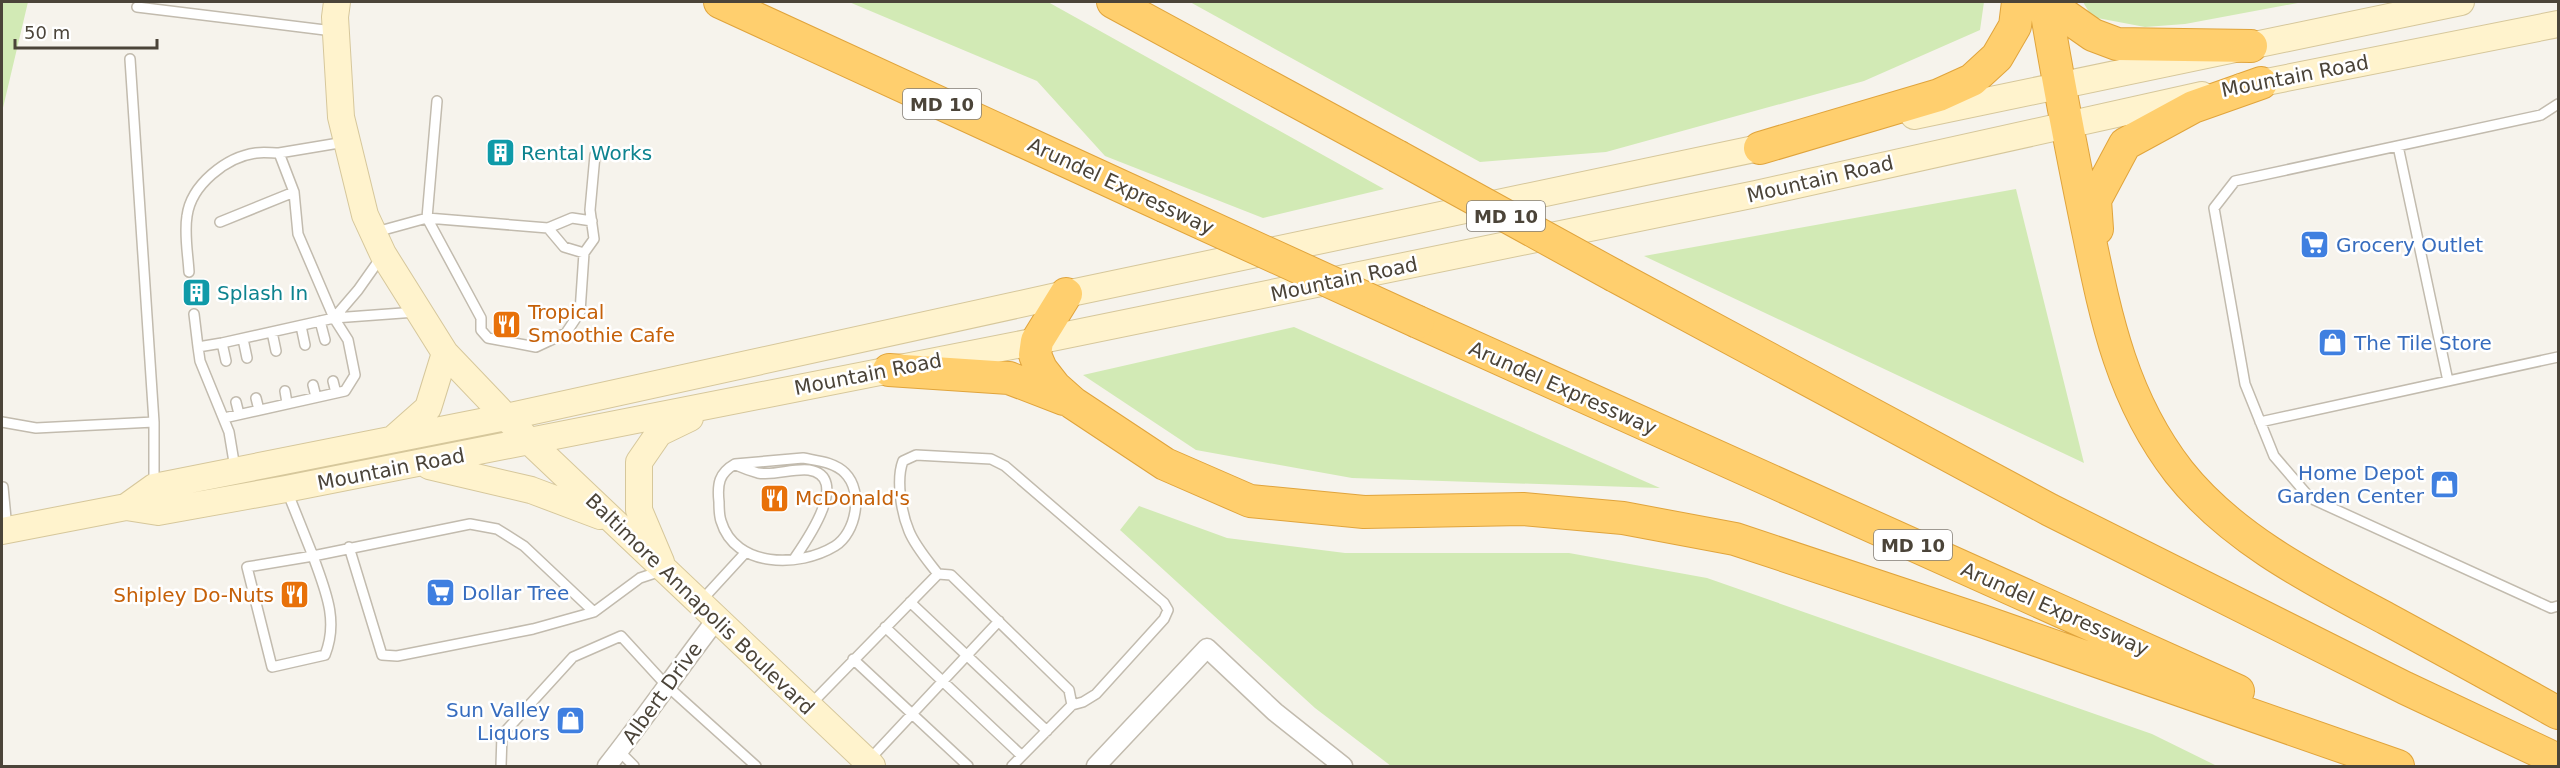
<svg xmlns="http://www.w3.org/2000/svg" width="2560" height="768" viewBox="0 0 2560 768" font-family="'DejaVu Sans',sans-serif">
  <style>
    .green { fill: #d2eab5 }
    .lines { fill: none; stroke-linecap: round; stroke-linejoin: round }
    .lane-casing { stroke: #c2bbae; stroke-width: 12 }
    .street-casing { stroke: #c2bbae; stroke-width: 21 }
    .secondary-casing { stroke: #d6c79b; stroke-width: 28 }
    .highway-casing { stroke: #e0a43c; stroke-width: 34 }
    .lane { stroke: #fff; stroke-width: 9 }
    .street { stroke: #fff; stroke-width: 18 }
    .secondary { stroke: #fff3cd; stroke-width: 26 }
    .highway { stroke: #ffcf6e; stroke-width: 32 }
    .highway-bridge-casing { stroke: #e0a43c; stroke-width: 34; stroke-linecap: butt }
    .highway-bridge { stroke: #ffcf6e; stroke-width: 32 }
    .labels { text-anchor: middle; dominant-baseline: central; stroke-width: 5; stroke-linejoin: round; paint-order: stroke }
    .shield { fill: #fff; stroke: #817c74; stroke-width: 1.5 }
    .shield-label { font-size: 18px; font-weight: bold; fill: #4b4439 }
    .street-label { font-size: 20px; fill: #4b4439; stroke: #fff }
    .culture-label { font-size: 20px; fill: #0d838f; stroke: #fff; text-anchor: start }
    .shop-label { font-size: 20px; fill: #366cbe; stroke: #fff; text-anchor: start }
    .food-label { font-size: 20px; fill: #c56008; stroke: #fff; text-anchor: start }
  </style>
  <rect width="100%" height="100%" fill="#f6f3ec"/>
  <path class="green" d="M 2,2 L 28,2 L 2,112 Z
    M 849,2 L 1048,2 L 1384,189 L 1263,218 L 1105,156 L 1037,81 Z
    M 1190,2 L 1984,2 L 1980,30 L 1864,81 L 1606,152 L 1480,162 Z
    M 2083,2 L 2303,2 L 2185,24 L 2145,27 L 2092,17 Z
    M 2016,189 L 2084,463 L 1644,256 Z
    M 1294,327 L 1660,488 L 1352,478 L 1196,450 L 1083,375 Z
    M 1139,506 L 1227,538 L 1345,553 L 1569,553 L 1707,578 L 2152,734 L 2217,766 L 1391,766 L 1315,708 L 1120,530 Z"/>
  <g class="lines">
    <defs>
      <path id="lane" d="M 137,7 L 333,31
        M 130,59 L 154,422
        M 437,101 L 427,218 L 548,228
        M 2558,104 L 2541,115 L 2235,181 L 2214,208 L 2245,384 L 2274,456 L 2310,498 L 2551,608 L 2558,606
        M 2398,146 L 2448,381
        M 220,222 L 294,192
        M 376,232 L 427,218 L 481,318 L 481,330 L 488,338 L 536,347 L 566,333 L 580,312 L 584,253 L 594,239 L 590,210 L 595,155
        M 584,253 L 564,247 L 548,228 L 572,218 L 592,221
        M 189,272 C 188,254 184,234 187,216 C 191,185 226,157 256,153 C 263,152 272,153 279,153
        M 194,314 L 198,347
        M 334,318 L 358,290 L 382,256
        M 320,321 L 325,340
        M 301,326 L 305,345
        M 272,332 L 276,351
        M 243,339 L 247,358
        M 222,343 L 226,361
        M 333,381 L 336,393
        M 313,385 L 316,397
        M 285,391 L 287,403
        M 256,398 L 259,410
        M 236,402 L 239,414
        M 224,418 L 345,391 L 355,375 L 348,340 L 334,318 L 298,234 L 294,192 L 279,153 L 345,142
        M 2,422 L 36,428 L 154,422 L 154,484
        M 2260,422 L 2558,357
        M 803,458 C 818,461 834,462 845,473 C 864,492 856,533 835,546 C 799,568 735,568 721,521 C 719,515 719,508 719,502 C 717,484 719,473 735,464 Z
        M 736,465 C 743,468 751,471 758,473 C 774,476 793,468 809,470 C 852,477 805,543 794,559
        M 235,468 L 229,432 L 200,361 L 198,347 L 222,343 L 334,318 L 416,312
        M 3,487 L 7,529
        M 287,491 L 313,556 L 470,524 L 497,529 L 524,546 L 594,612
        M 349,547 L 382,655 L 397,656 L 533,629 L 594,612 L 640,578 L 661,571
        M 313,556 C 325,590 339,620 325,655 L 272,667 L 247,567 Z
        M 938,574 C 928,561 915,546 909,531 C 901,512 896,479 903,461 L 916,455 L 991,459 L 1005,466 L 1164,603 L 1168,610 L 1164,619 L 1096,694 L 1083,702 L 1072,705
        M 701,601 L 746,552
        M 910,602 L 1047,731
        M 885,627 L 1022,756
        M 853,659 L 968,766
        M 810,705 L 938,574 L 951,575 L 1069,690 L 1072,705 L 1012,766
        M 619,751 L 634,766
        M 869,760 L 999,621
        M 501,766 L 502,735 L 573,657 L 621,636 L 666,685 L 756,766"/>
      <path id="street" d="M 607,766 C 645,718 679,668 716,620
        M 1096,766 L 1207,648 L 1275,712 L 1343,766"/>
      <path id="secondary" d="M 337,2 L 335,17 L 341,117 L 365,215 L 383,254 L 445,353 L 529,441 L 872,766
        M 2241,87 L 2558,24
        M 1914,116 L 2461,2
        M 393,439 L 428,408 L 445,353
        M 429,466 L 531,490 L 600,516
        M 126,507 L 154,487 L 506,417 L 1066,294 L 1778,144
        M 2,531 L 126,507 L 158,512 L 286,489 L 1037,341 L 1756,194 L 2202,95
        M 661,562 L 639,510 L 639,462 L 659,433 L 690,418"/>
      <path id="highway" d="M 720,2 L 1164,206
        M 1113,2 L 1397,156
        M 2045,2 C 2057,75 2071,148 2086,221 C 2105,313 2120,396 2179,472 C 2232,539 2314,580 2387,619 C 2444,650 2501,681 2558,713
        M 2056,2 L 2063,14 L 2093,35 L 2117,44 L 2251,46
        M 1760,148 L 1939,95 L 1972,80 L 1997,57 L 2015,26 L 2018,2
        M 2097,229 L 2095,200 L 2125,144 L 2193,107 L 2261,83
        M 1615,276 L 2050,510 L 2405,688 L 2558,760
        M 1066,294 L 1037,341 L 1035,355 L 1041,369 L 1055,387 L 1073,403 L 1165,464 L 1250,501 L 1364,512 L 1523,509 L 1623,518 L 1735,539 L 1982,621 L 2398,766
        M 1418,322 L 2238,691
        M 889,370 L 1009,378 L 1064,399"/>
    </defs>
    <use href="#lane" class="lane-casing"/>
    <use href="#street" class="street-casing"/>
    <use href="#secondary" class="secondary-casing"/>
    <use href="#highway" class="highway-casing"/>
    <use href="#lane" class="lane"/>
    <use href="#street" class="street"/>
    <use href="#secondary" class="secondary"/>
    <use href="#highway" class="highway"/>
    <defs>
      <path id="highway-bridge" d="M 1397,156 L 1615,276
        M 1164,206 L 1418,322"/>
    </defs>
    <use href="#highway-bridge" class="highway-bridge-casing"/>
    <use href="#highway-bridge" class="highway-bridge"/>
  </g>
  <defs>
    <symbol id="building-square" viewBox="-11 -11 22 22"><rect x="-9" y="-9" width="18" height="18" rx="4" fill="#0f9aa8" stroke="#fff"/><path d="M-4-6H4V6H1V3H-1V6H-4ZM-2.5-4.3h1.7v1.8h-1.7ZM.8-4.3h1.7v1.8H.8ZM-2.5-1h1.7V.8h-1.7ZM.8-1h1.7V.8H.8Z" fill="#fff"/></symbol>
    <symbol id="supermarket-square" viewBox="-11 -11 22 22"><rect x="-9" y="-9" width="18" height="18" rx="4" fill="#3f7fe0" stroke="#fff"/><path d="M-6-5.5h2.5l.6 2H6L4.5 2H-2.5L-4.4-4H-6ZM-1.5 3.2a1.3 1.3 0 1 0 .1 0ZM3 3.2a1.3 1.3 0 1 0 .1 0Z" fill="#fff"/></symbol>
    <symbol id="restaurant-square" viewBox="-11 -11 22 22"><rect x="-9" y="-9" width="18" height="18" rx="4" fill="#e8710a" stroke="#fff"/><path d="M-5-6h1v4h1v-4h1v4h1v-4h1v5L-1.5 .5V6h-2V.5L-5-1ZM5-6V6H3V1.5H1.5Q1.5-4 5-6Z" fill="#fff"/></symbol>
    <symbol id="shop-square" viewBox="-11 -11 22 22"><rect x="-9" y="-9" width="18" height="18" rx="4" fill="#3f7fe0" stroke="#fff"/><path d="M-5-2.5h2.3a2.7 3.5 0 0 1 5.4 0H5L5.5 6h-11ZM-1.5-2.5h3a1.5 2.3 0 0 0-3 0Z" fill="#fff"/></symbol>
  </defs>
  <g fill-rule="evenodd">
    <use href="#building-square" x="484" y="136" width="33" height="33"/>
    <use href="#supermarket-square" x="2298" y="228" width="33" height="33"/>
    <use href="#building-square" x="180" y="276" width="33" height="33"/>
    <use href="#restaurant-square" x="490" y="308" width="33" height="33"/>
    <use href="#shop-square" x="2316" y="326" width="33" height="33"/>
    <use href="#shop-square" x="2428" y="468" width="33" height="33"/>
    <use href="#restaurant-square" x="758" y="482" width="33" height="33"/>
    <use href="#supermarket-square" x="424" y="576" width="33" height="33"/>
    <use href="#restaurant-square" x="278" y="578" width="33" height="33"/>
    <use href="#shop-square" x="554" y="704" width="33" height="33"/>
  </g>
  <g class="labels">
    <g class="shield">
      <rect x="903" y="89" width="78" height="30" rx="4.5"/>
      <rect x="1467" y="201" width="78" height="30" rx="4.5"/>
      <rect x="1874" y="530" width="78" height="30" rx="4.5"/>
    </g>
    <g class="shield-label">
      <text x="942" y="104">MD 10</text>
      <text x="1506" y="216">MD 10</text>
      <text x="1913" y="545">MD 10</text>
    </g>
    <g class="street-label">
      <text transform="translate(2295 76) rotate(-11)">Mountain Road</text>
      <text transform="translate(1820 179) rotate(-13)">Mountain Road</text>
      <text transform="translate(1121 186) rotate(25)">Arundel Expressway</text>
      <text transform="translate(1344 279) rotate(-12)">Mountain Road</text>
      <text transform="translate(868 374) rotate(-11)">Mountain Road</text>
      <text transform="translate(1563 388) rotate(24)">Arundel Expressway</text>
      <text transform="translate(391 469) rotate(-11)">Mountain Road</text>
      <text transform="translate(700 604) rotate(44)">Baltimore Annapolis Boulevard</text>
      <text transform="translate(2055 609) rotate(24)">Arundel Expressway</text>
      <text transform="translate(662 693) rotate(-54)">Albert Drive</text>
    </g>
    <g class="culture-label">
      <text x="521" y="153">Rental Works</text>
      <text x="217" y="293">Splash In</text>
    </g>
    <g class="shop-label">
      <text x="2336" y="245">Grocery Outlet</text>
      <text x="2354" y="343">The Tile Store</text>
      <text x="2424" y="473" text-anchor="end">Home Depot<tspan x="2424" dy="23">Garden Center</tspan></text>
      <text x="462" y="593">Dollar Tree</text>
      <text x="550" y="710" text-anchor="end">Sun Valley<tspan x="550" dy="23">Liquors</tspan></text>
    </g>
    <g class="food-label">
      <text x="528" y="312">Tropical<tspan x="528" dy="23">Smoothie Cafe</tspan></text>
      <text x="795" y="498">McDonald's</text>
      <text x="274" y="595" text-anchor="end">Shipley Do-Nuts</text>
    </g>
  </g>
  <rect width="2560" height="768" fill="none" stroke="#4b4439" stroke-width="6"/>
  <path d="M15 39v9h142v-9" fill="none" stroke="#4b4439" stroke-width="3"/>
  <text x="24" y="39" font-size="18" fill="#4b4439" stroke="#ffffff" stroke-width="4.5" paint-order="stroke">50 m</text>
</svg>
